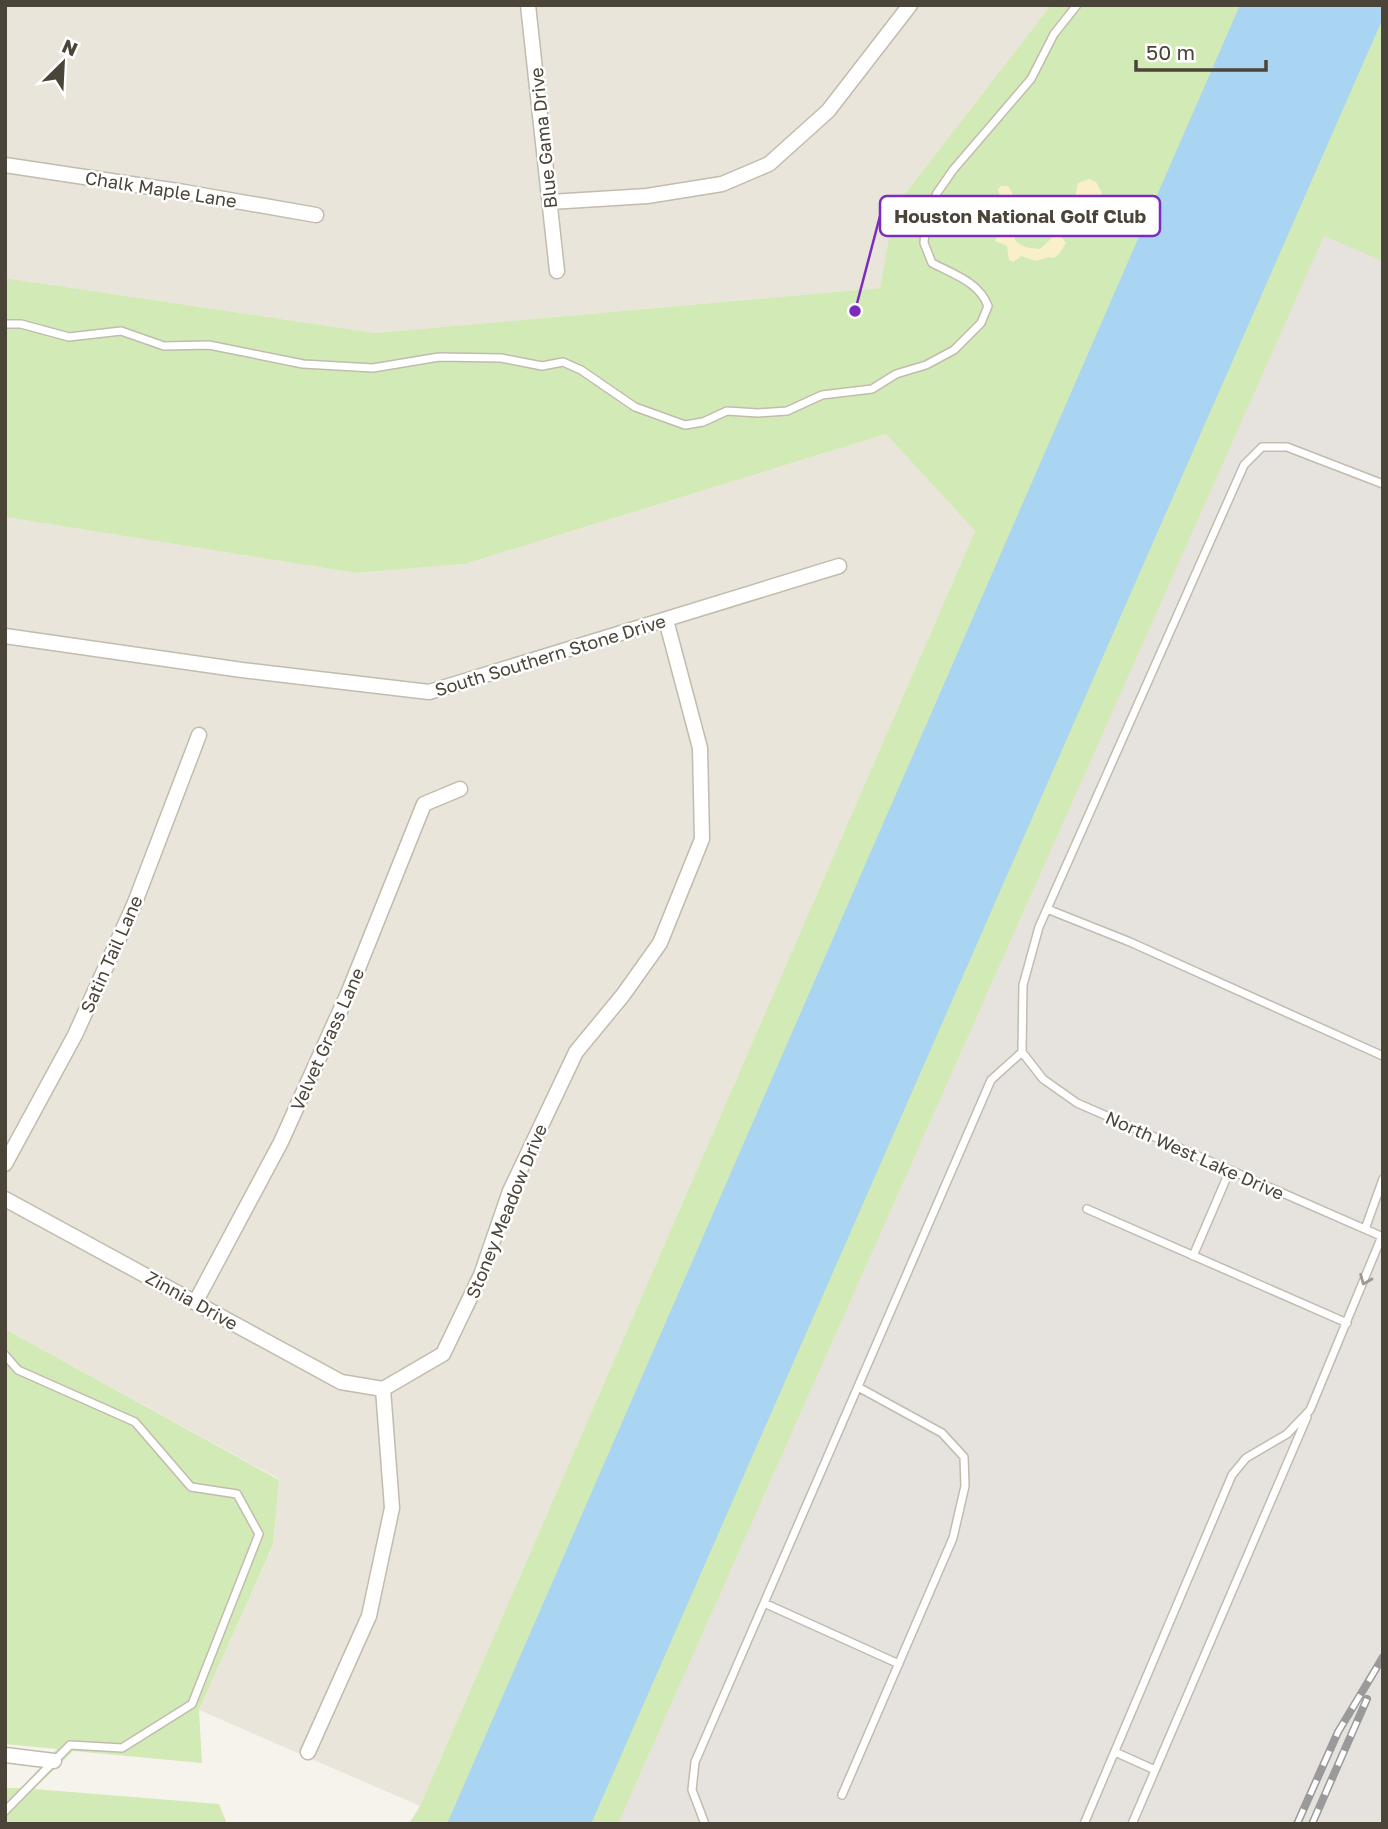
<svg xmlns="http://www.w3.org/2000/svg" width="1388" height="1829" viewBox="0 0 1388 1829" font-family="'Golos Text',sans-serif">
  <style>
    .residential { fill: #eae5da }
    .industrial { fill: #e6e2dd }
    .green { fill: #d2eab5 }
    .sand { fill: #f9efc9 }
    .water { fill: #a9d4f2 }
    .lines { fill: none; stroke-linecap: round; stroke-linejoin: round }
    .lane-casing { stroke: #c2bbae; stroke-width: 10 }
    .street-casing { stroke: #c2bbae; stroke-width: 17 }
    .lane { stroke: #fff; stroke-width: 7 }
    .street { stroke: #fff; stroke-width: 14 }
    .rail-casing { stroke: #9a9a9a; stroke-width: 8 }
    .rail { stroke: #fff; stroke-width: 5; stroke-dasharray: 16; stroke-linecap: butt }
    .oneway { stroke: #9c9892 }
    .labels { text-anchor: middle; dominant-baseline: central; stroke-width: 5; stroke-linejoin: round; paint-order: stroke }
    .street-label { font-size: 18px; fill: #4b4439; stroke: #fff }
    .leader { fill: none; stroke: #7b2cbf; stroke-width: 2.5 }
    .callout-dot { fill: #7b2cbf; stroke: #fff; stroke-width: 2.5 }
    .callout { fill: #fff; stroke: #7b2cbf; stroke-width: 2.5 }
    .callout-label { font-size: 19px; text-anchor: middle; font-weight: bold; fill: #4b4439 }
  </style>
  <rect width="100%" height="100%" fill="#f6f3ec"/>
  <path class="residential" d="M 5,5 L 1051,5 L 894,208 L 880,288 L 375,333 L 5,278 Z
    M 886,434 L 975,531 L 420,1806 L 199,1710 L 273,1546 L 279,1479 L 5,1329 L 5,517 L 356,573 L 465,564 Z"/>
  <path class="industrial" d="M 1383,96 L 1383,1824 L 618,1824 L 1324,235 Z"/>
  <path class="green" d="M 1051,5 L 1383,5 L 1383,261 L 1324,236 L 618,1824 L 409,1824 L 420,1806 L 975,531 L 886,434 L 465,564 L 356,573 L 5,517 L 5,278 L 375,333 L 880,288 L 894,208 Z
    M 5,1329 L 279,1480 L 273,1545 L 199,1710 L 202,1763 L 73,1751 L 34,1789 L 219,1804 L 227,1824 L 5,1824 L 5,1788 L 21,1788 L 57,1749 L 5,1744 Z"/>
  <path class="sand" d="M 1089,179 L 1096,182 L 1102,193 L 1099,204 L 1093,205 L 1089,210 L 1081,208 L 1074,201 L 1078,183 Z
    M 1001,186 L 1008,186 L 1014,196 L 1015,240 C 1022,248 1029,248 1040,249 L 1055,235 L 1060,235 L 1066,243 L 1059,254 L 1054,258 L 1049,257 L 1036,261 L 1021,256 L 1013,262 L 1009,260 L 1007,246 L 995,241 L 999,227 L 989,218 L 990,208 L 1001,200 L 998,189 Z"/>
  <path class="water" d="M 1240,5 L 1383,5 L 1383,18 L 591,1824 L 447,1824 Z"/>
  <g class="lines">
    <defs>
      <path id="lane" d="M 5,324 L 21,324 L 69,337 L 121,331 L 164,346 L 209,345 L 303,364 L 373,368 L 439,357 L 501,358 L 542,366 L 563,362 L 581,370 L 635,407 L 685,425 L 703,422 L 727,411 L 758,413 L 787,411 L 822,395 L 872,389 L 896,374 L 926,365 L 954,350 L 981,323 L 988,306 C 979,282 953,274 932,263 L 924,243 L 926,220 L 937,193 L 953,170 L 1031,79 L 1054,34 L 1077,5
        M 1047,909 L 1130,942 L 1383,1056
        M 1022,1052 L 1043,1079 L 1077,1103 L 1383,1237
        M 1087,1209 L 1347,1323
        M 1365,1229 L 1383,1179
        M 1193,1256 L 1230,1170
        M 5,1355 L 18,1370 L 135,1422 L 191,1487 L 237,1494 L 259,1534 L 192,1704 L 122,1748 L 70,1745 L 5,1811
        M 764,1603 L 899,1664
        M 1115,1752 L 1155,1770
        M 842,1795 L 953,1538 L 965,1486 L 964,1457 L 942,1433 L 858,1387
        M 705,1824 L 692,1790 L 695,1762 L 991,1080 L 1022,1052 L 1023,985 L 1039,927 L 1244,465 L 1262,447 L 1287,447 L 1383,484
        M 1084,1824 L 1232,1475 L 1246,1458 L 1287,1434 L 1310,1410 L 1382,1236
        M 1132,1824 L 1307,1417"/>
      <path id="street" d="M 528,5 L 557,271
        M 5,165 L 184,192 L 316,215
        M 550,202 L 647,196 L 722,184 L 769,164 L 828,111 L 910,5
        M 5,636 L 242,670 L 429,692 L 839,566
        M 5,1164 L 75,1035 L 134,905 L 199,735
        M 5,1199 L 341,1382 L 383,1389
        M 196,1301 L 281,1142 L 349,991 L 424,804 L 460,789
        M 383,1389 L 443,1354 L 481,1275 L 510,1191 L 576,1052 L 623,995 L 660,943 L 702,839 L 700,748 L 666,620
        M 308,1752 L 369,1616 L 392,1508 L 383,1389
        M 5,1755 L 54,1761"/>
    </defs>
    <use href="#lane" class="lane-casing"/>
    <use href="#street" class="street-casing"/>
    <use href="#lane" class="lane"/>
    <use href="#street" class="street"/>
    <defs>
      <path id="rail" d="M 1297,1824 L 1338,1732 L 1383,1657
        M 1312,1824 L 1367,1699"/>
    </defs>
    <use href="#rail" class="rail-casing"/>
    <use href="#rail" class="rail"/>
  </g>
  <defs><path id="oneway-chevron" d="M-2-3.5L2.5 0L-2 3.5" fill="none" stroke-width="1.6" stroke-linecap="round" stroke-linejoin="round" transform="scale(1.75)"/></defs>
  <use class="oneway" href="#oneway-chevron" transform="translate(1365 1280) rotate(112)"/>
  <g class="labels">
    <g class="street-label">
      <text transform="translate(543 138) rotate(-96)">Blue Gama Drive</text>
      <text transform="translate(161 189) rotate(9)">Chalk Maple Lane</text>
      <text transform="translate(550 655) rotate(-17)">South Southern Stone Drive</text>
      <text transform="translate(111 954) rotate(-66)">Satin Tail Lane</text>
      <text transform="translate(327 1039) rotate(-66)">Velvet Grass Lane</text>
      <text transform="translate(1195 1155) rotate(24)">North West Lake Drive</text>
      <text transform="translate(506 1211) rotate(-68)">Stoney Meadow Drive</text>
      <text transform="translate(192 1300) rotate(29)">Zinnia Drive</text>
    </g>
  </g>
  <path class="leader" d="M855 311L880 216"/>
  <circle class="callout-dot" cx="855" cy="311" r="7"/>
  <rect class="callout" x="880" y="196" width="280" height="40" rx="7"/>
  <g class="callout-label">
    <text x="1020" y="223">Houston National Golf Club</text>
  </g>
  <rect width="1388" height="1829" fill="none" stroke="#4b4439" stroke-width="14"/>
  <g transform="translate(63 63) rotate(24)" stroke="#ffffff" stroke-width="5" paint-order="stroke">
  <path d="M0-5L12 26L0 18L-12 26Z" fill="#4b4439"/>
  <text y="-10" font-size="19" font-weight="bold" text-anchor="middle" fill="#4b4439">N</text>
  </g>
  <path d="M1136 60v10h130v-10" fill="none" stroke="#4b4439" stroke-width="3.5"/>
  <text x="1146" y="60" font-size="21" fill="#4b4439" stroke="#ffffff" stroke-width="5" paint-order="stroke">50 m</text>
</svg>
